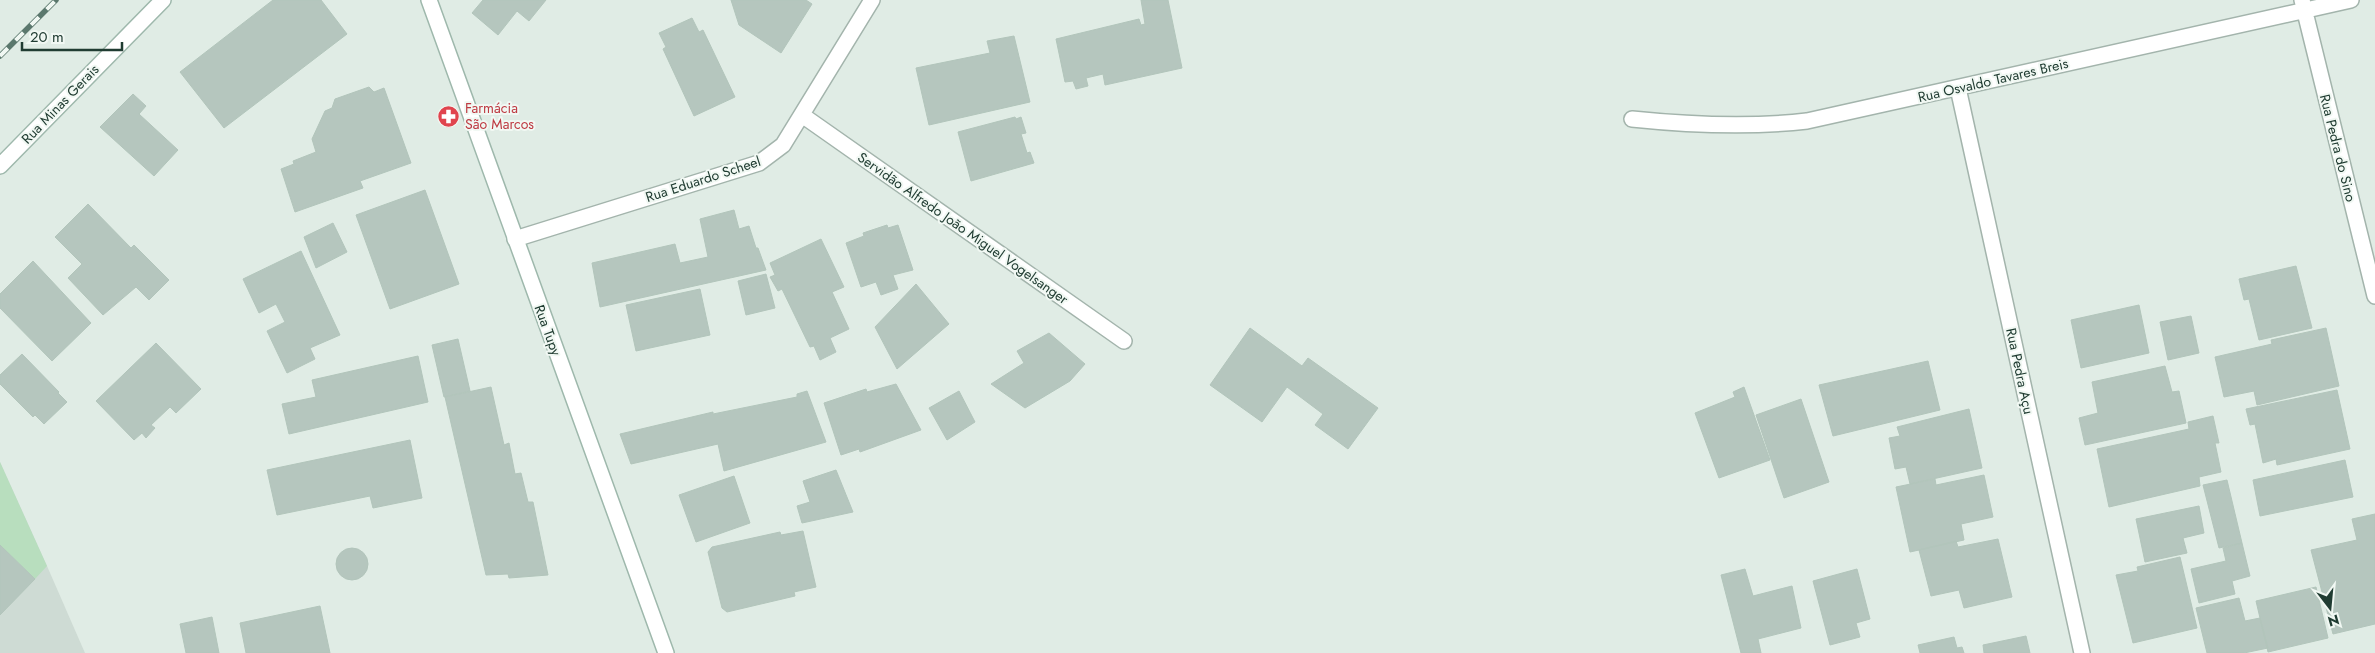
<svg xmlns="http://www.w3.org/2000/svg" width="2375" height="653" viewBox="0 0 2375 653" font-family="Jost,sans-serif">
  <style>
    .built { fill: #cedbd4 }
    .green { fill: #b8debe }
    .building { fill: #b5c6be; stroke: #b2c5bb }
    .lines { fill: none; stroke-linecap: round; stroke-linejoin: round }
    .street-casing { stroke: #a3b4ac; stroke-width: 18 }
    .secondary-casing { stroke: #9eb8ac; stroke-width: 18 }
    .street { stroke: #fff; stroke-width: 15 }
    .secondary { stroke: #fff; stroke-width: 15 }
    .rail-casing { stroke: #5b786d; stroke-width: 5.5 }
    .rail { stroke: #f1f8f3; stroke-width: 4; stroke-dasharray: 11; stroke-linecap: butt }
    .labels { text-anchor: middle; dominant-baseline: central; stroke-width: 4; stroke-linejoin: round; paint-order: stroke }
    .street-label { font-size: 14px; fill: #203c32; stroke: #f1f8f3 }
    .health-label { font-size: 14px; fill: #be3a42; stroke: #f1f8f3; text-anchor: start }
  </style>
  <rect width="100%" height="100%" fill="#e0ece5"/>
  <path class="built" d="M 0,462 L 47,566 L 85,653 L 0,653 Z"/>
  <path class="green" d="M 0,462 L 47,566 L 35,579 L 0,545 Z"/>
  <path class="building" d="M 273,0 L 321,0 L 347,34 L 224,128 L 180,72 Z
    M 483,0 L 546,0 L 529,21 L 517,11 L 498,35 L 472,13 Z
    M 731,0 L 806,0 L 812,4 L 781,53 L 739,25 Z
    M 1141,0 L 1168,0 L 1182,68 L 1105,85 L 1103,74 L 1086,78 L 1088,86 L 1076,89 L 1073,81 L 1065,82 L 1056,39 L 1139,19 L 1141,25 L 1145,24 Z
    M 692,18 L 699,32 L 703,30 L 735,97 L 694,116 L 663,49 L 666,47 L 659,33 Z
    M 1014,36 L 1030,102 L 929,125 L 916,68 L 990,53 L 987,41 Z
    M 369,87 L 374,92 L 384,88 L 411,163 L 360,181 L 363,188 L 295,212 L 281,169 L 294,164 L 293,161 L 316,152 L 312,139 L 325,111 L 332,108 L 335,99 Z
    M 133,94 L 146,106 L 139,114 L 178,150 L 154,176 L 100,127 Z
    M 1015,117 L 1016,119 L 1021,117 L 1026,133 L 1021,134 L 1027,153 L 1030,152 L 1034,163 L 971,181 L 958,132 Z
    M 425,190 L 459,284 L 390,309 L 356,215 Z
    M 88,204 L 131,248 L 134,245 L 169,280 L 149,300 L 136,287 L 103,315 L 68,278 L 82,264 L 55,237 Z
    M 734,210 L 739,229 L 749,226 L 756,248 L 758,248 L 766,270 L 600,307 L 592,263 L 675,244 L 680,263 L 708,257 L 700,219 Z
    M 333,223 L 347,252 L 316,268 L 304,237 Z
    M 887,225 L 888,228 L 898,225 L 913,270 L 893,275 L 898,289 L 881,295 L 876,282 L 861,287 L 846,243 L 864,236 L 863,233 Z
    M 821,239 L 844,287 L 832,292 L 849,329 L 830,338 L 836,352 L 820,360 L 814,346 L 810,347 L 782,289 L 778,291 L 770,277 L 775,275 L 770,263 Z
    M 301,251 L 340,335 L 310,348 L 315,359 L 287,373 L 267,331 L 285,322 L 276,304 L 259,313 L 243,279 Z
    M 33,261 L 91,323 L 52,361 L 0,308 L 0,294 Z
    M 2296,266 L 2312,328 L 2259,340 L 2249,299 L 2244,300 L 2239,279 Z
    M 766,274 L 775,308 L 746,315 L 738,281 Z
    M 916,284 L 949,324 L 897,369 L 875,327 Z
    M 700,289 L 710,335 L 636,351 L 626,305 Z
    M 2139,305 L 2149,353 L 2081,368 L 2071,320 Z
    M 2191,316 L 2199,353 L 2168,360 L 2160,322 Z
    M 1250,328 L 1302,366 L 1308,358 L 1378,408 L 1348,449 L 1315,425 L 1323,414 L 1287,387 L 1262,422 L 1210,385 Z
    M 2326,328 L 2339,386 L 2257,405 L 2254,391 L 2224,397 L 2215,357 L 2272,344 L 2271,340 Z
    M 1049,333 L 1085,364 L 1070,381 L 1025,408 L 991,384 L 1024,363 L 1017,351 Z
    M 458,339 L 470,391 L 444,397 L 432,345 Z
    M 156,343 L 201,389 L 176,413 L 170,407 L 151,425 L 155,428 L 146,438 L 142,433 L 134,440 L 96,401 Z
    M 22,354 L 59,392 L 58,393 L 67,402 L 44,424 L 35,415 L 33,417 L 0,384 L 0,375 Z
    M 418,356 L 428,402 L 289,434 L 282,404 L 316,397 L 312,380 Z
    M 1928,361 L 1940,410 L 1833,436 L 1819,385 Z
    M 2165,366 L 2172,392 L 2179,391 L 2186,423 L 2085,445 L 2079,418 L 2098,413 L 2092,382 Z
    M 896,384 L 921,430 L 860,452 L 859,449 L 841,455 L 824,403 L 866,389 L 867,392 Z
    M 491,387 L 504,445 L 509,443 L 515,474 L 521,473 L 528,502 L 533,502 L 548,575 L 509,578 L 508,574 L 486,575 L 445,397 Z
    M 1744,387 L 1770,460 L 1719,478 L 1695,413 L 1735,397 L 1733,392 Z
    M 2337,390 L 2350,449 L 2277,465 L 2276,459 L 2263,463 L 2255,424 L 2250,425 L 2246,409 Z
    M 807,391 L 826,442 L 724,471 L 718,444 L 631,464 L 620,434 L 713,412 L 713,414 L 797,397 L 797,394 Z
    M 959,391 L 975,422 L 947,440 L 929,408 Z
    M 1801,399 L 1829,482 L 1784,498 L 1756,415 Z
    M 1969,409 L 1982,468 L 1910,484 L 1906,467 L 1895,469 L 1889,438 L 1900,436 L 1897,427 Z
    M 2213,416 L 2219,443 L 2215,443 L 2221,472 L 2199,477 L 2200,486 L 2109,507 L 2097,449 L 2189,429 L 2188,422 Z
    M 410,440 L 422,498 L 373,508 L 370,496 L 277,515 L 267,470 Z
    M 2345,460 L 2353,497 L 2260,516 L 2253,480 Z
    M 836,470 L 853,512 L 802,523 L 797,506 L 810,502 L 803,481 Z
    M 1984,475 L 1993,517 L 1961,524 L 1964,540 L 1910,552 L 1896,487 L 1935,479 L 1936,485 Z
    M 734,476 L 750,523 L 696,542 L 679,495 Z
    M 2227,480 L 2242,543 L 2219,548 L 2203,485 Z
    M 2199,506 L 2204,533 L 2183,538 L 2187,553 L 2145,562 L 2136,519 Z
    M 2375,514 L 2375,624 L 2333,634 L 2311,550 L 2357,540 L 2352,519 Z
    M 803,531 L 816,587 L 794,592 L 795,596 L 727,612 L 722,608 L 708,552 L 712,547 L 780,532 L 781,535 Z
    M 1998,539 L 2012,597 L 1964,608 L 1959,590 L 1931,596 L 1919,550 L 1956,541 L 1958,547 Z
    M 2242,543 L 2250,576 L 2232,581 L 2235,594 L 2199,603 L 2191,569 L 2226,561 L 2223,548 Z
    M 0,545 L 35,579 L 0,615 Z
    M336 564a16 16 0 1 1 32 0a16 16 0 1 1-32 0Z
    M 2180,557 L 2197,628 L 2133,643 L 2116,575 L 2138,571 L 2137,567 Z
    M 1745,569 L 1753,596 L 1792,586 L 1801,628 L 1758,639 L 1761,653 L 1741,653 L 1721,575 Z
    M 1857,569 L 1870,619 L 1856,623 L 1860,637 L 1830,645 L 1813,581 Z
    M 2316,587 L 2328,638 L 2268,652 L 2256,601 Z
    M 2239,598 L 2245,621 L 2260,618 L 2268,648 L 2244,653 L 2207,653 L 2196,608 Z
    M 320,606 L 330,653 L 246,653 L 240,623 Z
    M 212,617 L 219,653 L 186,653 L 180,624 Z
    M 2026,636 L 2030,653 L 1984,653 L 1983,645 Z
    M 1954,637 L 1957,648 L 1962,647 L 1964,653 L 1920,653 L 1918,645 Z"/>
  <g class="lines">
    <defs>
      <path id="street" d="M 2302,0 L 2375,296
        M 1958,88 L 2082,653
        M 802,115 L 1124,341
        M 1632,119 C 1690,125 1748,128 1807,121 L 2351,0
        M 515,239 L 759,163 L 783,145 L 872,0"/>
      <path id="secondary" d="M 429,0 L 666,653
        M 0,166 L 163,0"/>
    </defs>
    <use href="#street" class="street-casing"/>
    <use href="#secondary" class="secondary-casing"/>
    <use href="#street" class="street"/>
    <use href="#secondary" class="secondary"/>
    <defs>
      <path id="rail" d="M 0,56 L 56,0"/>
    </defs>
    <use href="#rail" class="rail-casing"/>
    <use href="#rail" class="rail"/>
  </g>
  <defs>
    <symbol id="pharmacy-disc" viewBox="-11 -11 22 22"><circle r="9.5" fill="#e0444e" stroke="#f1f8f3"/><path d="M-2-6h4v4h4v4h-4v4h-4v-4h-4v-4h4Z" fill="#fff"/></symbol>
  </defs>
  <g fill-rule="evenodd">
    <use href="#pharmacy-disc" x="436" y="104" width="25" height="25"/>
  </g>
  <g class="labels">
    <g class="street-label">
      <text transform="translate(1993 80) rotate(-13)">Rua Osvaldo Tavares Breis</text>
      <text transform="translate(60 104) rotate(-46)">Rua Minas Gerais</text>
      <text transform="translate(2338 148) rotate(76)">Rua Pedra do Sino</text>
      <text transform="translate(703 179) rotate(-18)">Rua Eduardo Scheel</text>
      <text transform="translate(963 228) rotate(35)">Servidão Alfredo João Miguel Vogelsanger</text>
      <text transform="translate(548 330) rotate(70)">Rua Tupy</text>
      <text transform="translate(2020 371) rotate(78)">Rua Pedra Açu</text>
    </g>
    <g class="health-label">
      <text x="465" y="108">Farmácia<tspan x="465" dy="16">São Marcos</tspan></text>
    </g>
  </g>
  <g transform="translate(2330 608) rotate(164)" stroke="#f1f8f3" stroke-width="4" paint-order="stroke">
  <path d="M0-4L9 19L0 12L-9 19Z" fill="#203c32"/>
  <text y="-8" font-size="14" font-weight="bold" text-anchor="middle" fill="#203c32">N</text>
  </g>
  <path d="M22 42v8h100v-8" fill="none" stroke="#203c32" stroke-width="2.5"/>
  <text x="30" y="42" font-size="15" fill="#203c32" stroke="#f1f8f3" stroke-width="4" paint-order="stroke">20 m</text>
</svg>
